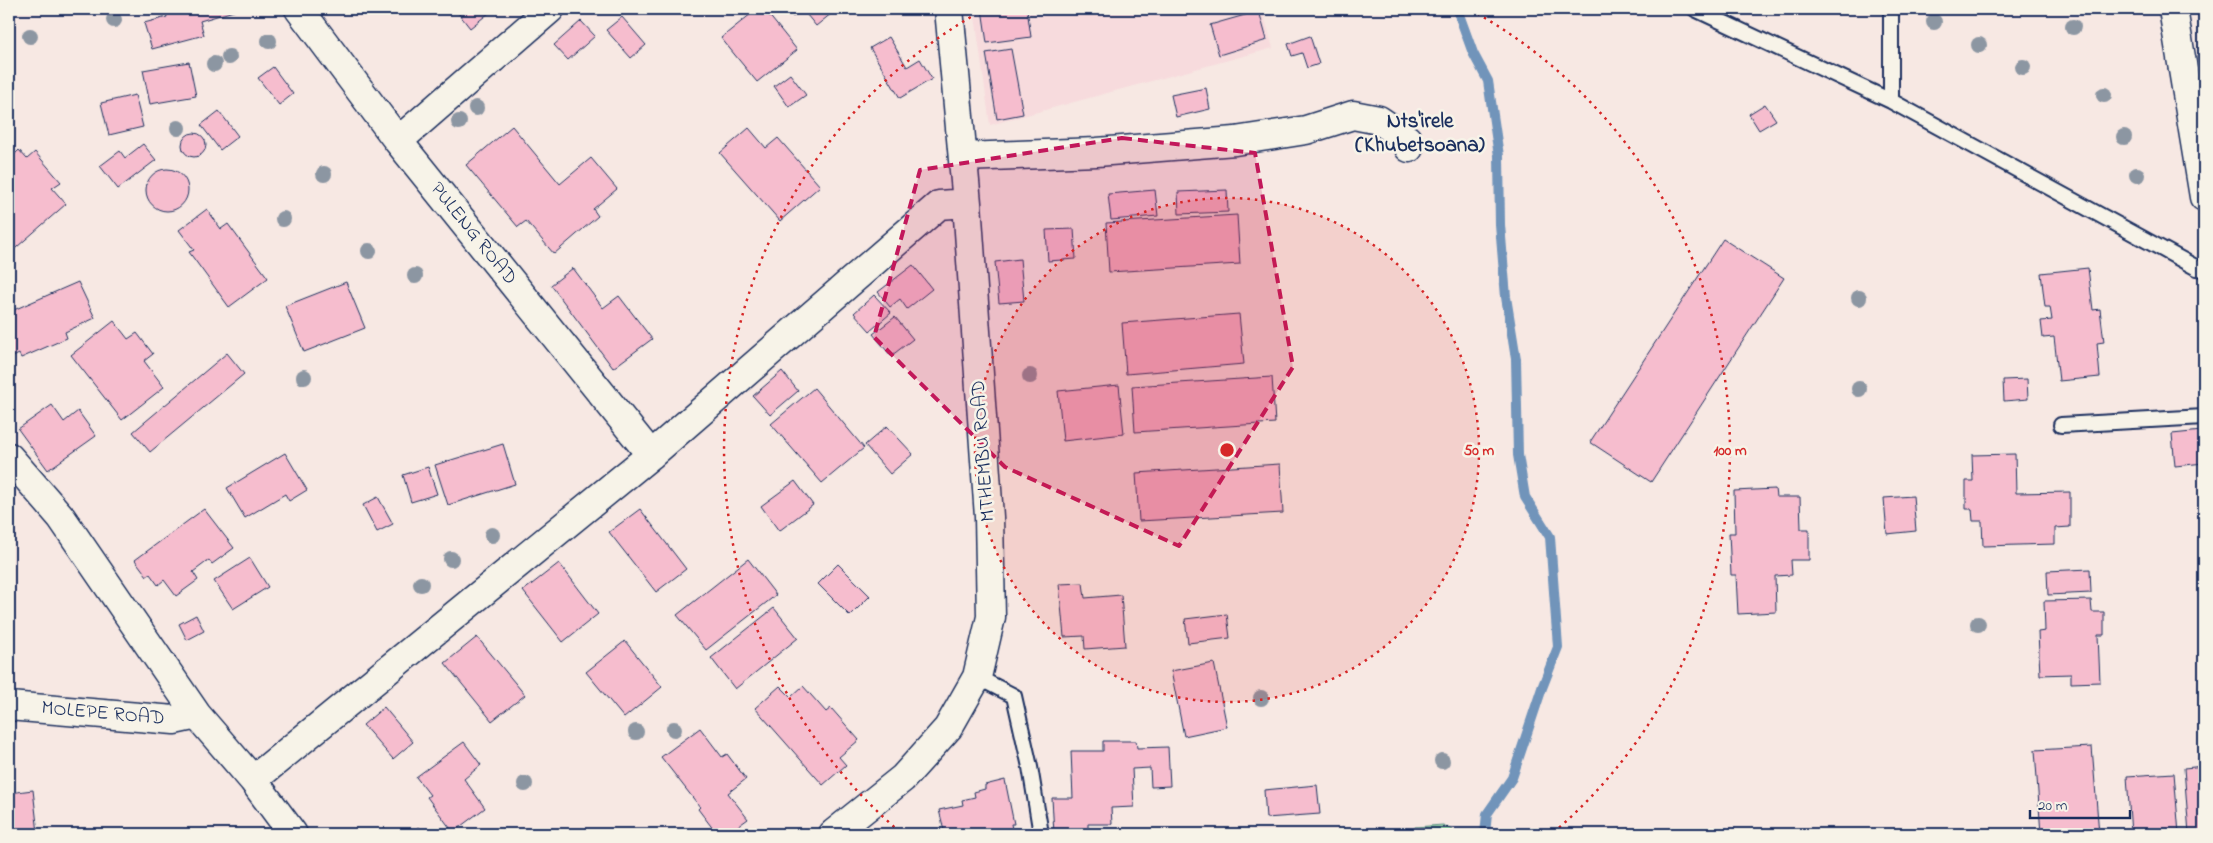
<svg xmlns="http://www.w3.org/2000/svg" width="2213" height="843" viewBox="0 0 2213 843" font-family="'Indie Flower',sans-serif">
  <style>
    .built { fill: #f7dbdd }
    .green { fill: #9ee0ab; stroke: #5c8884 }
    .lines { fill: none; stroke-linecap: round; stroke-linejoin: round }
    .stream { stroke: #7194ba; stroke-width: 10 }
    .building { fill: #f6bdce; stroke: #1b2f5e }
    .service-casing { stroke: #1b2f5e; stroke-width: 18 }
    .minor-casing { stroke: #1b2f5e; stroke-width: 31 }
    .tertiary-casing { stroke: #1b2f5e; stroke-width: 31 }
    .service { stroke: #f7f3e8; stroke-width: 14 }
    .minor { stroke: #f7f3e8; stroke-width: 28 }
    .tertiary { stroke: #f7f3e8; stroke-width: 28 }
    .tree { fill: #8c96a2 }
    .marked { fill: #c2185b; fill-opacity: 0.2; stroke: #c2185b; stroke-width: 4; stroke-dasharray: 10 6; stroke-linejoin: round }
    .ring { fill: none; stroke: #d62828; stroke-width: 2.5; stroke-dasharray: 2.5 5 }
    .labels { text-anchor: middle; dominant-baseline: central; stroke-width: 5; stroke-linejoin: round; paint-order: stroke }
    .street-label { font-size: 20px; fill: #1b2f5e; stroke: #f7f3e8 }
    .neighbourhood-label { font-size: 21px; font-weight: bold; fill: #1b2f5e; stroke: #f7f3e8 }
    .centre { fill: #d62828; stroke: #f7f3e8; stroke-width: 2.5 }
    .ring-label { font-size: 15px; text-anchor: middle; font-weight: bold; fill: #d62828; stroke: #f7f3e8; stroke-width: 5; stroke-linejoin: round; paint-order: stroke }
  </style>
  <rect width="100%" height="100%" fill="#f7e8e3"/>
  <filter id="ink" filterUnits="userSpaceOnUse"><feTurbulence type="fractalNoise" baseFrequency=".02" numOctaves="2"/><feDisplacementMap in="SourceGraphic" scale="10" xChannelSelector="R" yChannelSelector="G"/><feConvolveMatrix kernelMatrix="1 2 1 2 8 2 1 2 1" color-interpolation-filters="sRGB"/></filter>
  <g filter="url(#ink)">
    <path class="built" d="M 974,9 L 1262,9 L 1273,48 L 990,125 Z"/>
    <path class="green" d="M 1443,825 L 1459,834 L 1411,834 L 1415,827 Z"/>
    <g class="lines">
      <path class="stream" d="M 1457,9 L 1473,53 L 1488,81 L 1499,156 L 1500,225 L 1506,297 L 1516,359 L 1518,455 L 1525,497 L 1550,537 L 1558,647 L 1542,688 L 1512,778 L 1487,814 L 1485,834"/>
    </g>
    <path class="building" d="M 165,9 L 236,9 L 237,10 L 200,21 L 204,35 L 152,49 L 144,23 L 167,17 Z
      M 455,9 L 494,9 L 470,28 Z
      M 757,9 L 764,9 L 797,50 L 757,82 L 721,38 Z
      M 786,9 L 828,9 L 832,13 L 816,26 L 802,9 L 793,17 Z
      M 982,9 L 1027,9 L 1031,37 L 987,43 Z
      M 1259,11 L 1267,40 L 1219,55 L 1210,25 Z
      M 622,17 L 646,45 L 631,58 L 606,30 Z
      M 581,21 L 595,36 L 568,60 L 554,45 Z
      M 1310,36 L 1319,64 L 1307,68 L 1302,53 L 1292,56 L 1288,44 Z
      M 889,37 L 907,67 L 920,59 L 932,79 L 900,98 L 870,48 Z
      M 1011,49 L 1023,114 L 997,119 L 986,53 Z
      M 189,62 L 196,96 L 150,104 L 143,70 Z
      M 273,67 L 293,94 L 279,105 L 258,78 Z
      M 790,74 L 806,95 L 789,107 L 774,86 Z
      M 1206,88 L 1210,109 L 1176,117 L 1171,95 Z
      M 135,95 L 143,127 L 109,135 L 101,103 Z
      M 1765,104 L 1776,120 L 1759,130 L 1749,114 Z
      M 219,111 L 238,136 L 220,150 L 201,125 Z
      M 512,126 L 560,184 L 591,158 L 617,189 L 593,209 L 598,216 L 554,254 L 526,221 L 518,227 L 466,165 Z
      M 749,128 L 766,148 L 778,138 L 820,186 L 780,221 L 720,153 Z
      M182 145a12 12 0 1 1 24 0a12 12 0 1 1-24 0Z
      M 143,144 L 156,160 L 118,189 L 100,166 L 120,151 L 125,158 Z
      M 19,150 L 27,159 L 35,152 L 61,182 L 52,188 L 66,204 L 9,254 L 9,152 L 13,156 Z
      M146 190a21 21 0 1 1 42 0a21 21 0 1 1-42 0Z
      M 1155,190 L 1158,216 L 1111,220 L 1108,194 Z
      M 1227,190 L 1228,212 L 1179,214 L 1178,192 Z
      M 207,209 L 221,229 L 228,224 L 268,278 L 229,307 L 189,252 L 194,250 L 179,230 Z
      M 1237,215 L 1240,264 L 1109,272 L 1106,223 Z
      M 1074,229 L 1076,259 L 1048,261 L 1046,230 Z
      M 1723,239 L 1784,278 L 1651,482 L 1590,442 Z
      M 1020,259 L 1024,301 L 999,303 L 995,262 Z
      M 913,265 L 932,289 L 907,309 L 900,299 L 890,307 L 878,292 Z
      M 573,268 L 603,308 L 619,296 L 652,339 L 613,368 L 551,285 Z
      M 2088,268 L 2093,310 L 2100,309 L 2104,342 L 2097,343 L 2100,377 L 2059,381 L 2054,337 L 2043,338 L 2041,321 L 2052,320 L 2050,307 L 2045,307 L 2041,273 Z
      M 78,282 L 95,318 L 65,332 L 67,338 L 21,358 L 19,354 L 9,359 L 9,312 Z
      M 346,282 L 365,328 L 304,352 L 285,306 Z
      M 874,295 L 891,313 L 870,331 L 854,313 Z
      M 1239,314 L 1244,364 L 1126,374 L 1122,323 Z
      M 895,317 L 913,339 L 891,356 L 873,334 Z
      M 114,321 L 128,339 L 137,333 L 153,354 L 144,361 L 164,387 L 122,420 L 71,355 Z
      M 227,353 L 244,374 L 150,452 L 133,432 Z
      M 782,371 L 798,391 L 770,415 L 753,396 Z
      M 1272,377 L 1275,423 L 1135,432 L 1132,386 Z
      M 2027,379 L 2028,399 L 2004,401 L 2003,380 Z
      M 1119,385 L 1124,434 L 1063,441 L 1058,391 Z
      M 814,388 L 864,448 L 822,483 L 771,424 Z
      M 52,405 L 64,422 L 78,411 L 96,436 L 48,470 L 18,429 Z
      M 887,426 L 913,454 L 890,474 L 865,445 Z
      M 2202,431 L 2204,463 L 2175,466 L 2172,434 Z
      M 503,444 L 515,484 L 448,505 L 435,465 Z
      M 285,453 L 307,490 L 289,501 L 285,494 L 245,518 L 227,488 Z
      M 2015,454 L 2016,493 L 2070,492 L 2070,527 L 2055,528 L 2055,544 L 1983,546 L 1982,521 L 1973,521 L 1972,509 L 1966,509 L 1966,481 L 1973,481 L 1972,455 Z
      M 1280,464 L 1283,513 L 1139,521 L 1136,473 Z
      M 428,467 L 437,494 L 411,502 L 403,475 Z
      M 795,481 L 813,505 L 779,531 L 761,506 Z
      M 1775,489 L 1776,497 L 1800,497 L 1801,529 L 1809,529 L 1809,560 L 1791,560 L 1792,575 L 1775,576 L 1776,612 L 1738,614 L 1736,575 L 1731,575 L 1729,533 L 1735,533 L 1734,491 Z
      M 1913,496 L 1916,531 L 1887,534 L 1884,498 Z
      M 378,497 L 393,524 L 377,532 L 363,505 Z
      M 204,509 L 234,548 L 212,564 L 209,560 L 193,572 L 198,580 L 176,596 L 164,580 L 158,585 L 150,574 L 147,576 L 135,560 Z
      M 640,509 L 686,569 L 656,592 L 609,532 Z
      M 250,558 L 268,587 L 233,609 L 214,581 Z
      M 748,559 L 776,595 L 706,650 L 677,615 Z
      M 559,563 L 598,614 L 563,642 L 523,591 Z
      M 838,564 L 870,596 L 850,616 L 818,584 Z
      M 2090,569 L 2091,593 L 2048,595 L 2047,571 Z
      M 1083,583 L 1085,598 L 1121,595 L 1125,646 L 1085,649 L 1084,636 L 1064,637 L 1059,584 Z
      M 2091,600 L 2092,612 L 2104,612 L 2104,635 L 2098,635 L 2100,682 L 2071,683 L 2071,674 L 2040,675 L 2038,632 L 2045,631 L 2044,601 Z
      M 774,608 L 798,638 L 735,689 L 711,658 Z
      M 1227,614 L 1230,638 L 1188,643 L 1185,619 Z
      M 196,615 L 204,631 L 187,640 L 179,624 Z
      M 477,637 L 525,695 L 492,721 L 445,663 Z
      M 625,641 L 662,687 L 624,718 L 586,672 Z
      M 1214,663 L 1227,727 L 1184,736 L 1171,671 Z
      M 780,686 L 791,697 L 803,686 L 826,712 L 831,708 L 859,740 L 839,757 L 846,765 L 823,785 L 755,708 Z
      M 384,707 L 413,742 L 393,759 L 363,725 Z
      M 700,728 L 722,757 L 727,754 L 746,779 L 728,793 L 748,819 L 727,834 L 717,834 L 698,809 L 700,807 L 661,757 Z
      M 1103,741 L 1136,741 L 1137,748 L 1168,747 L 1170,786 L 1151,787 L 1150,768 L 1132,769 L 1134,807 L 1111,808 L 1112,824 L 1088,824 L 1088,832 L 1054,834 L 1052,798 L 1073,798 L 1071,751 L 1103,751 Z
      M 464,742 L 481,765 L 464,779 L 485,808 L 453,832 L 427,797 L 430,795 L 416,777 Z
      M 2092,747 L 2099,834 L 2041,834 L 2035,750 Z
      M 2204,766 L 2204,834 L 2189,834 L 2184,768 Z
      M 2174,773 L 2179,834 L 2131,834 L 2127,776 Z
      M 1005,780 L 1014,824 L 1011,824 L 1013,834 L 945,834 L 939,810 L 963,805 L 962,800 L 975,797 L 974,792 L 985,789 L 985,785 Z
      M 1317,785 L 1320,814 L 1266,818 L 1264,790 Z
      M 33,790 L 38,833 L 9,834 L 9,793 Z
      M 419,827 L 426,834 L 411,834 Z"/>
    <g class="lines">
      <defs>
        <path id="service" d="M 1695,9 L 1891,101 L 2197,268 L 2204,269
          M 1891,101 L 1891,9
          M 2061,425 L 2204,417
          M 977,677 L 1014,696 L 1030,767 L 1041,834"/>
        <path id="minor" d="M 299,9 L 398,141 L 651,455
          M 398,141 L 550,9
          M 963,157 L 1097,152 L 1235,141 L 1306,130 L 1353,115 L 1379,120 L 1407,139 L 1409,148
          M 9,457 L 61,517 L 197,715 L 253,780 L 293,834
          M 9,706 L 174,720 L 197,715
          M 253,780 L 651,455 L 939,205 L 967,203
          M 833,834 L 903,778 L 948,728 L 977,677 L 991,617 L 989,517 L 967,203 L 949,9"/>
        <path id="tertiary" d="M 2173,9 L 2204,197"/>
      </defs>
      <use href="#service" class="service-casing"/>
      <use href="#minor" class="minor-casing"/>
      <use href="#tertiary" class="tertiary-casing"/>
      <use href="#service" class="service"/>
      <use href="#minor" class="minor"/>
      <use href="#tertiary" class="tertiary"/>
    </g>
    <g class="tree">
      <circle cx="114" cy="20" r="8"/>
      <circle cx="1934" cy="22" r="8"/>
      <circle cx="2073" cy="27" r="8"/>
      <circle cx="30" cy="36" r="8"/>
      <circle cx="269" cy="41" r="8"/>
      <circle cx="1979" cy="45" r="8"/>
      <circle cx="229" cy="57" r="8"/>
      <circle cx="214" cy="64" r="8"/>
      <circle cx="2023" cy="67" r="8"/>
      <circle cx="2104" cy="95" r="8"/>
      <circle cx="476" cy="108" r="8"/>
      <circle cx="459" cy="122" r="8"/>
      <circle cx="178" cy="128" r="8"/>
      <circle cx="2124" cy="137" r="8"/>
      <circle cx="324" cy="174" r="8"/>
      <circle cx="2137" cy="175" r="8"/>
      <circle cx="283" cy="219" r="8"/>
      <circle cx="369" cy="251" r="8"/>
      <circle cx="415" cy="276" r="8"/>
      <circle cx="1859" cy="298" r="8"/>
      <circle cx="1030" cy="376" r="8"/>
      <circle cx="304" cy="377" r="8"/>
      <circle cx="1859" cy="389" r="8"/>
      <circle cx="492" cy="535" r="8"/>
      <circle cx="451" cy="559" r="8"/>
      <circle cx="421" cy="584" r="8"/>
      <circle cx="1978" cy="624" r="8"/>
      <circle cx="1261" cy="698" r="8"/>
      <circle cx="674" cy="729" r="8"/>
      <circle cx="636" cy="732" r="8"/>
      <circle cx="1442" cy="761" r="8"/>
      <circle cx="525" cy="784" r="8"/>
    </g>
  </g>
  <path class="marked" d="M 1122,138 L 1255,153 L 1293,367 L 1179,546 L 1005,467 L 874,337 L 920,170 Z"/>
  <circle cx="1227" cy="450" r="252" fill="#d62828" fill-opacity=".12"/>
  <g class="ring">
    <circle cx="1227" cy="450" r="252"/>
    <path d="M900 832A503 503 0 0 1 983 10M1471 10A503 503 0 0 1 1554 832"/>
  </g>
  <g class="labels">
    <g class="street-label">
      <text transform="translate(473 234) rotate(51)">PULENG ROAD</text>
      <text transform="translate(984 451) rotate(-94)">MTHEMBU ROAD</text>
      <text transform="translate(103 714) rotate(5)">MOLEPE ROAD</text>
    </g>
    <g class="neighbourhood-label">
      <text x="1420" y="122">Nts'irele<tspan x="1420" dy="24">(Khubetsoana)</tspan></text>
    </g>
  </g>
  <circle cx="1227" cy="450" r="8" class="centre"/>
  <g class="ring-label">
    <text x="1479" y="455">50 m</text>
    <text x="1730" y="455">100 m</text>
  </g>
  <rect width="2213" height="843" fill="none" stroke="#f7f3e8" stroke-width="30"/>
  <rect x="15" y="15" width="2183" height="813" fill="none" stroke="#1b2f5e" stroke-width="2" filter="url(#ink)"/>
  <path d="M2030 810v8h100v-8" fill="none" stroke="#1b2f5e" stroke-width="2.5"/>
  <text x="2038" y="810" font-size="15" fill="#1b2f5e" stroke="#f7f3e8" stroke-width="4" paint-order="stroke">20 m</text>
</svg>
